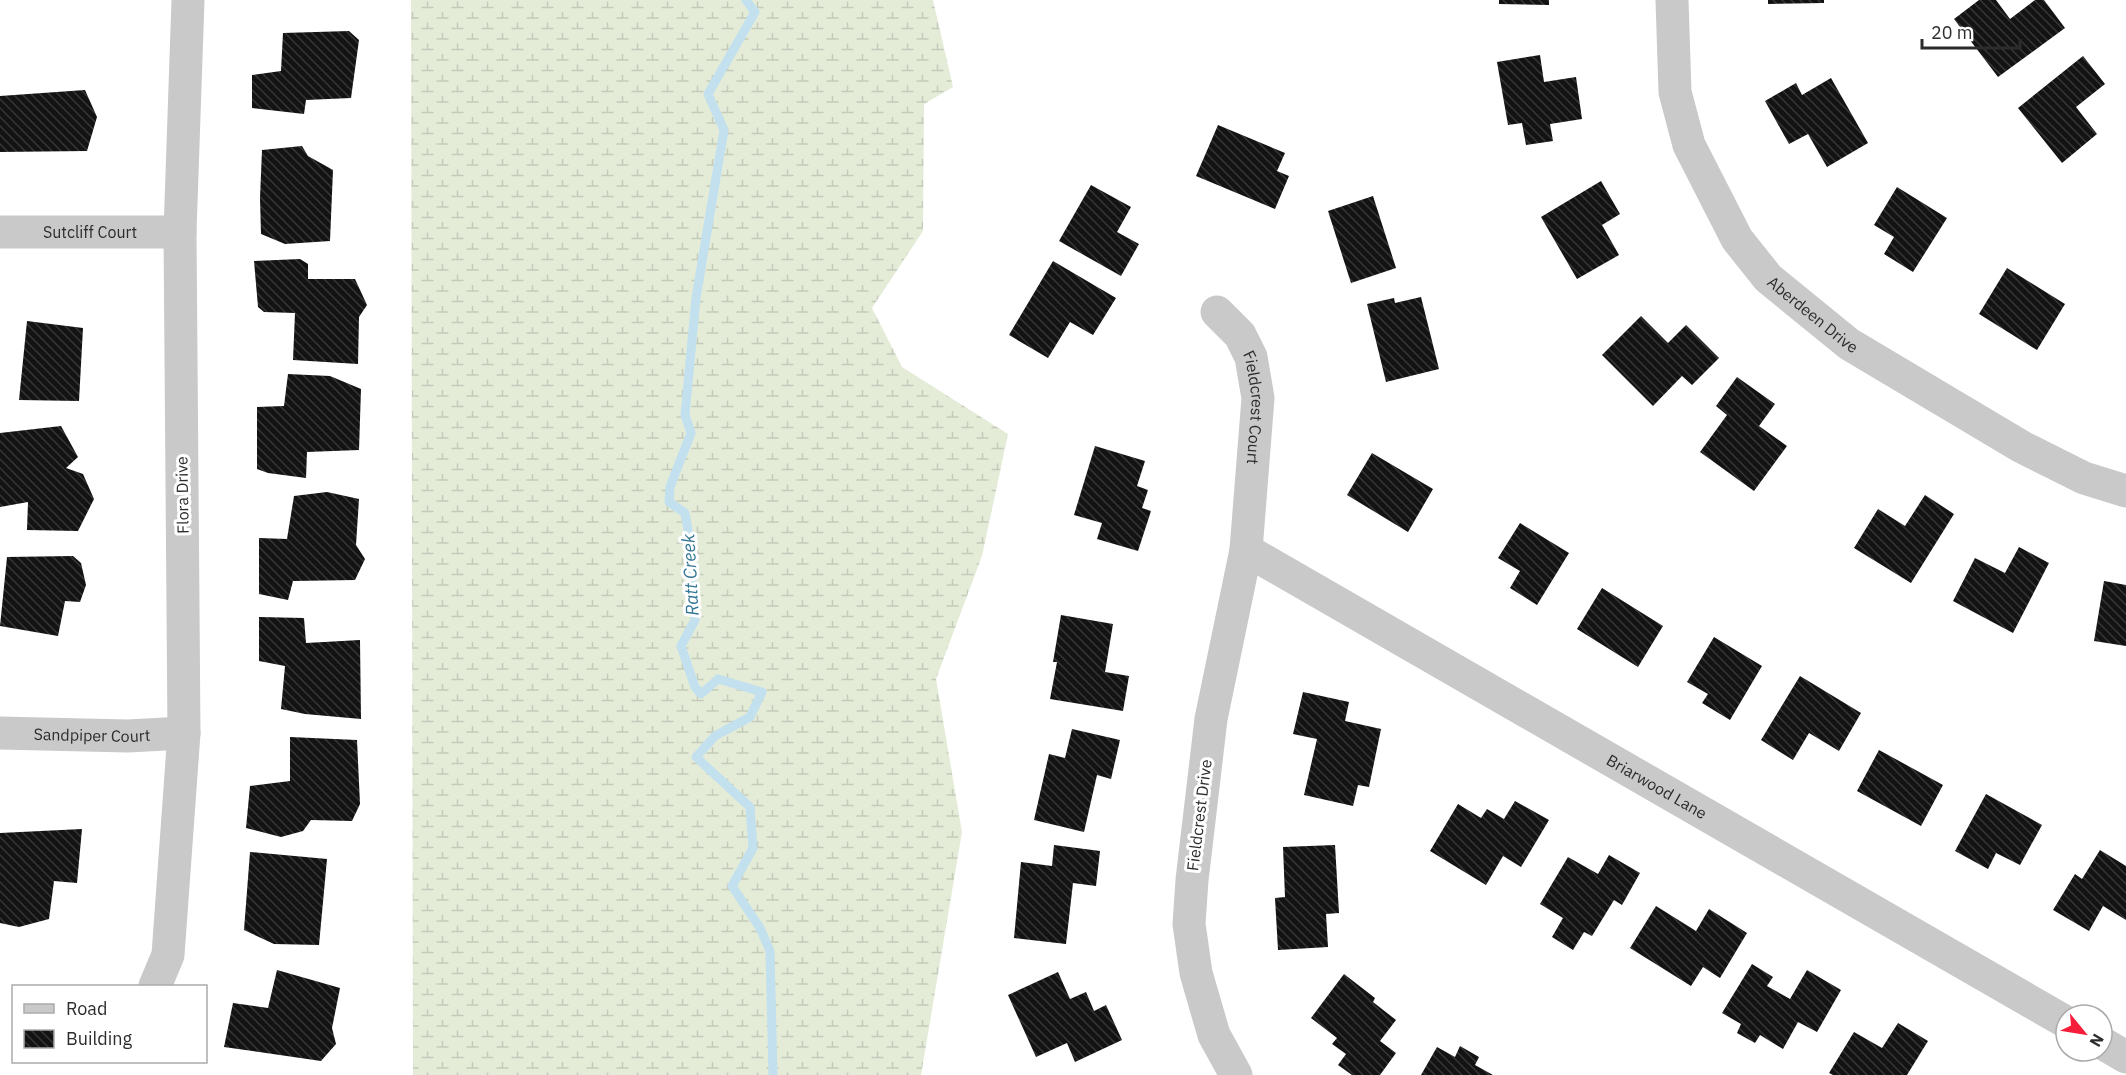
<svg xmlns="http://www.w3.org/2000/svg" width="2126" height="1075" viewBox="0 0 2126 1075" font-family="'IBM Plex Sans',sans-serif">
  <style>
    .wetland { fill: url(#wetland-marsh) }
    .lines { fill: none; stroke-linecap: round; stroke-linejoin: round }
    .stream { stroke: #c2e0ee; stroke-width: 9 }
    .building { fill: url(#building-back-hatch) }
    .minor { stroke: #c9c9c9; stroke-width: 33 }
    .labels { text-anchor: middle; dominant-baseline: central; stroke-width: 6; stroke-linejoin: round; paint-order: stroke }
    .street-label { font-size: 16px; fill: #2c2c2c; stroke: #fff }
    .water-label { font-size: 18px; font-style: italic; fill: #347695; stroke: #fff }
  </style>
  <defs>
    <pattern id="wetland-marsh" width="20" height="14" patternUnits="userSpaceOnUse" patternTransform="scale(1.5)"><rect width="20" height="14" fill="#e4ecd8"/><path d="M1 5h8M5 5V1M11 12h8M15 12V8" fill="none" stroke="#c4cbba"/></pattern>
    <pattern id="building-back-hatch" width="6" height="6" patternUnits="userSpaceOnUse" patternTransform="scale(1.5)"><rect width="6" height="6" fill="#131313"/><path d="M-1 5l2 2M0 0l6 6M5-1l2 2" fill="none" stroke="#363636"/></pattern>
  </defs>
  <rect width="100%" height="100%" fill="#fff"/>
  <path class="wetland" d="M 411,0 L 933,0 L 953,87 L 924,104 L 923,231 L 872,308 L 902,367 L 1008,434 L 982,556 L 936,679 L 962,832 L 921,1075 L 413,1075 Z"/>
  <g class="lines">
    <path class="stream" d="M 746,0 L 755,12 L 708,94 L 724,130 L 696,298 L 685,415 L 691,433 L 670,487 L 669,502 L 685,513 L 689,535 L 695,620 L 681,646 L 695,687 L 701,694 L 718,679 L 762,692 L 750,717 L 715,736 L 696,757 L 750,807 L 753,848 L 732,886 L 760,928 L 770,951 L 773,1075"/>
  </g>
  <path class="building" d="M 1499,0 L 1549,0 L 1549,5 L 1499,4 Z
    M 1768,0 L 1824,0 L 1824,3 L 1768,4 Z
    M 1979,0 L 1996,0 L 2010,19 L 2035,0 L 2044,0 L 2065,28 L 1998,77 L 1954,19 Z
    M 349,31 L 359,40 L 351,98 L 306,100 L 304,114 L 252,108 L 252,75 L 281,71 L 283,33 Z
    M 1540,55 L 1544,82 L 1576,77 L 1582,119 L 1550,124 L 1553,141 L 1526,145 L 1522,123 L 1508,125 L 1497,62 Z
    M 2083,56 L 2105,84 L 2076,107 L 2097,134 L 2062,163 L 2018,108 Z
    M 1831,78 L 1868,143 L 1827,167 L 1808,134 L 1789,144 L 1765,101 L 1796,83 L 1802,95 Z
    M 85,90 L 97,117 L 87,151 L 0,152 L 0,96 Z
    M 1218,125 L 1285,153 L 1277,171 L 1289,176 L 1275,209 L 1196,176 Z
    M 302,146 L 308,156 L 333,170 L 330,241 L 285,244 L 261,234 L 260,198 L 262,150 Z
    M 1601,181 L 1620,214 L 1602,225 L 1619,255 L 1577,279 L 1541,217 Z
    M 1091,185 L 1131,207 L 1117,232 L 1139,244 L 1121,276 L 1059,241 Z
    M 1897,187 L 1947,218 L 1913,272 L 1884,254 L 1894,237 L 1874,225 Z
    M 1373,196 L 1396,268 L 1351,283 L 1328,211 Z
    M 300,259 L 308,264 L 308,279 L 355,279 L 367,305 L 359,317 L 358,364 L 293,360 L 295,313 L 264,312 L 258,307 L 254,261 Z
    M 1053,261 L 1116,298 L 1093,335 L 1070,322 L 1048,358 L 1009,335 Z
    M 2007,268 L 2065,304 L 2037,350 L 1979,314 Z
    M 1421,297 L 1439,369 L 1386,382 L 1367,304 L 1394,298 L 1395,303 Z
    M 1641,316 L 1668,343 L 1686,325 L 1719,358 L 1692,385 L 1682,376 L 1653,406 L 1602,355 Z
    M 27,321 L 83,328 L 79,401 L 19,400 Z
    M 288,374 L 330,376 L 361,389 L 359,450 L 307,452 L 306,478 L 268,473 L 257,469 L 257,407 L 284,406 Z
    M 1737,377 L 1775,404 L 1759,426 L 1787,446 L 1754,491 L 1700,452 L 1727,415 L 1716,406 Z
    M 61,426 L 78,457 L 66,468 L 83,474 L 94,499 L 78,531 L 27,530 L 28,502 L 0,507 L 0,433 Z
    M 1095,446 L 1145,461 L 1137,486 L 1148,490 L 1142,508 L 1151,511 L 1138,551 L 1097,539 L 1102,523 L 1074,515 Z
    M 1372,453 L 1433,489 L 1408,532 L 1347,495 Z
    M 327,492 L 359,499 L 356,545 L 365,559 L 355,580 L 293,581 L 288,600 L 259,594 L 259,538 L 287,539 L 294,496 Z
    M 1925,495 L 1954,514 L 1911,583 L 1854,548 L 1878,509 L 1905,526 Z
    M 1520,523 L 1569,553 L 1537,605 L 1510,588 L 1520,571 L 1498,558 Z
    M 2019,547 L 2049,563 L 2013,633 L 1953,601 L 1975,558 L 2005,573 Z
    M 73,556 L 81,563 L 86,585 L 80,602 L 65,601 L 58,636 L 0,626 L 7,557 Z
    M 2104,581 L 2126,585 L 2126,646 L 2094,641 Z
    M 1602,588 L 1663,626 L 1638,667 L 1577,629 Z
    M 1061,615 L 1113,624 L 1105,672 L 1129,676 L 1123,711 L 1050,699 L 1057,662 L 1053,662 Z
    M 259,617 L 304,618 L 306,643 L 360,640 L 361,719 L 305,714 L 281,709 L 285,666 L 259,661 Z
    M 1714,637 L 1762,666 L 1730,720 L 1702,703 L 1708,694 L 1687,682 Z
    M 1800,676 L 1861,713 L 1839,751 L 1809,733 L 1793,760 L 1761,740 Z
    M 1303,692 L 1349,702 L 1345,721 L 1381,729 L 1369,787 L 1358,785 L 1353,806 L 1304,795 L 1317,739 L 1293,734 Z
    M 1072,729 L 1120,740 L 1111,779 L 1097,775 L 1084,832 L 1034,820 L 1049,754 L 1065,758 Z
    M 290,737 L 357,740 L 360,804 L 352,821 L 311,820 L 303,831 L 281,837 L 246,828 L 250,786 L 290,781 Z
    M 1879,750 L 1943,785 L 1921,826 L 1857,791 Z
    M 1986,794 L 2042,825 L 2020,865 L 1996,853 L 1988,869 L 1955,851 Z
    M 1515,801 L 1549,820 L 1521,867 L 1503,856 L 1486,885 L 1430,851 L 1458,804 L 1481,818 L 1487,809 L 1504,819 Z
    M 82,829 L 77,883 L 54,881 L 49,919 L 19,927 L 0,923 L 0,833 Z
    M 1054,845 L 1100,851 L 1096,886 L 1073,883 L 1066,944 L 1014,938 L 1021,862 L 1052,866 Z
    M 1335,845 L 1339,913 L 1326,914 L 1328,947 L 1278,950 L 1275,898 L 1285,897 L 1283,847 Z
    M 2100,850 L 2126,866 L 2126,920 L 2103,906 L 2089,931 L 2053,910 L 2075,874 L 2082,879 Z
    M 250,852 L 327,859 L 319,945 L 274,944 L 244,930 Z
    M 1609,855 L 1640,873 L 1622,905 L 1614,900 L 1592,936 L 1584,932 L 1573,950 L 1552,937 L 1563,918 L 1540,904 L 1568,857 L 1598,874 Z
    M 1656,906 L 1696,931 L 1709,909 L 1747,933 L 1720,978 L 1703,967 L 1691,986 L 1630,948 Z
    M 1752,964 L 1773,977 L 1767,986 L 1790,999 L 1807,970 L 1841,990 L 1817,1032 L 1798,1022 L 1783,1049 L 1760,1035 L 1755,1043 L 1737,1033 L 1741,1024 L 1722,1013 Z
    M 277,970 L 340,988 L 332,1028 L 336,1044 L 321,1061 L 224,1047 L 233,1003 L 268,1008 Z
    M 1058,972 L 1070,999 L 1086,992 L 1094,1011 L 1106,1005 L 1122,1040 L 1075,1062 L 1067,1043 L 1036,1057 L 1008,995 Z
    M 1344,974 L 1375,998 L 1373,1002 L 1396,1020 L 1380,1041 L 1396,1053 L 1380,1075 L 1352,1075 L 1338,1065 L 1346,1054 L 1332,1044 L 1337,1038 L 1311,1018 Z
    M 1898,1023 L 1928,1041 L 1907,1075 L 1833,1075 L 1829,1073 L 1854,1032 L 1882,1048 Z
    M 1460,1046 L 1479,1057 L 1475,1065 L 1493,1075 L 1421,1075 L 1437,1047 L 1455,1057 Z"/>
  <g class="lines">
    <g class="minor">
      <path id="s1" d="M 1672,0 L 1675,92 L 1689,145 L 1737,239 L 1768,278 L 1849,344 L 2022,447 L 2084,478 L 2126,491"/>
      <path id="s2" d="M 0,232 L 180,232"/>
      <path id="s3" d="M 1217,312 L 1240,335 L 1251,357 L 1258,398 L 1246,550 L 1211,719 L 1192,880 L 1189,924 L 1196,973 L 1214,1035 L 1236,1075"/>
      <path id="s4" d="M 1246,550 L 2066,1022"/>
      <path id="s5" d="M 0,733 L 128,736 L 184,733"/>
      <path d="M 155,986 L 168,955 L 184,733 L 180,232 L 188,0"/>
      <path d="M 2102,1043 L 2126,1057"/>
    </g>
  </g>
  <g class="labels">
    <g class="street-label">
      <text stroke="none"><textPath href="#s2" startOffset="90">Sutcliff Court</textPath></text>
      <text stroke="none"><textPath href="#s1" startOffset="360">Aberdeen Drive</textPath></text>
      <text stroke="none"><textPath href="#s3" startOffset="108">Fieldcrest Court</textPath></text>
      <text transform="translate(182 495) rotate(-91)">Flora Drive</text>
      <text stroke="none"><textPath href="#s5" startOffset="92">Sandpiper Court</textPath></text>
      <text stroke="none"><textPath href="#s4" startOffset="474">Briarwood Lane</textPath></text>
      <text transform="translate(1199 815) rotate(-83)">Fieldcrest Drive</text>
    </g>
    <g class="water-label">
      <text transform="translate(690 575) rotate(-93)">Ratt Creek</text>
    </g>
  </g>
  <rect x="12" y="985" width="195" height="78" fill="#ffffff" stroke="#ababab" stroke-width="1.5"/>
  <rect x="24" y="1004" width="30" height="9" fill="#c9c9c9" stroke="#ababab" stroke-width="1.5"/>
  <text x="66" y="1015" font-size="18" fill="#2c2c2c">Road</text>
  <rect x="24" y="1030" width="30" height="18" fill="url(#building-back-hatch)" stroke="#ababab" stroke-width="1.5"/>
  <text x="66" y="1045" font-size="18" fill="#2c2c2c">Building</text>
  <g transform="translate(2084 1033) rotate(120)"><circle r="28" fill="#ffffff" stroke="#ababab" stroke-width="1.5"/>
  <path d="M0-4.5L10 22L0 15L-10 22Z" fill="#f51d3a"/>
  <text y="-9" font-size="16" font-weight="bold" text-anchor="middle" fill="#2c2c2c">N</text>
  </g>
  <path d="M1922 39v9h98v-9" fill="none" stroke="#2c2c2c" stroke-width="3"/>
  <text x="1931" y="39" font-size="18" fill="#2c2c2c" stroke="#ffffff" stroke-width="4.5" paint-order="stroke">20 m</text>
</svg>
